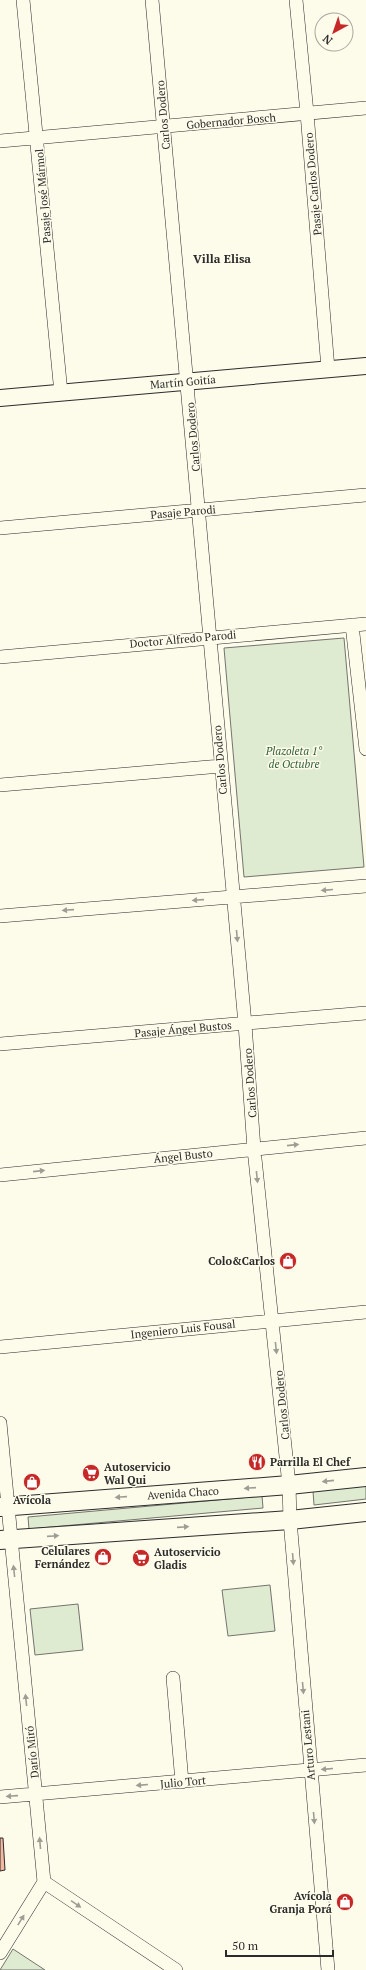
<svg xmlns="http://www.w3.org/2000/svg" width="366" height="1970" viewBox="0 0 366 1970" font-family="'PT Serif',serif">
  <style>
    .green { fill: #deebd1; stroke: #74746e }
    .building { fill: #f2b8a0; stroke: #2b2b2b }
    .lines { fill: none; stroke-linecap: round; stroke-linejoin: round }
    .minor-casing { stroke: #2b2b2b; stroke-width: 14 }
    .tertiary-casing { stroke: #2b2b2b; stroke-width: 18 }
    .secondary-casing { stroke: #2b2b2b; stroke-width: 20 }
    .minor { stroke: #fdfbea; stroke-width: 13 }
    .tertiary { stroke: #fdfbea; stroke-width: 16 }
    .secondary { stroke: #fdfbea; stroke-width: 18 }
    .oneway { fill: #9e9d94 }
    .labels { text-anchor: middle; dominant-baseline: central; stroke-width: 3; stroke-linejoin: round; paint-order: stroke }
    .street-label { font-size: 11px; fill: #2b2b2b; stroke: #fdfbea }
    .park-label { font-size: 11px; font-style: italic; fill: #34623c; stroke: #fdfbea }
    .poi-label { font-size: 11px; font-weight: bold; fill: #2b2b2b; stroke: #fdfbea; text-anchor: end }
    .neighbourhood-label { font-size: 12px; font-weight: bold; fill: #2b2b2b; stroke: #fdfbea }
  </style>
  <rect width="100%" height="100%" fill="#fdfbea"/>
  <path class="green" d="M 344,638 L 364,867 L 244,877 L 224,648 Z
    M 366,1485 L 366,1499 L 314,1505 L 313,1491 Z
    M 262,1496 L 263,1508 L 29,1529 L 28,1517 Z
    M 270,1585 L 275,1631 L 228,1636 L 222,1590 Z
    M 78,1604 L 83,1650 L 35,1655 L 30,1609 Z
    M 13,1949 L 45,1970 L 0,1970 Z"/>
  <path class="building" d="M 0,1838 L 3,1838 L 5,1870 L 0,1871 Z"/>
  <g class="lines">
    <defs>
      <path id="minor" d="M 23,0 L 61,393
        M 152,0 L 245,1024 L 254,1149 L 289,1485 L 290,1520 L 328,1970
        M 296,0 L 307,113 L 328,369
        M 0,141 L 366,108
        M 0,528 L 366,495
        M 352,625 L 366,749
        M 0,657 L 366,624
        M 0,785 L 221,766
        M 0,916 L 366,886
        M 0,1044 L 366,1013
        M 0,1175 L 366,1138
        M 0,1347 L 366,1312
        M 0,1423 L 44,1882 L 0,1953
        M 173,1678 L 182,1782
        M 0,1797 L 366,1765
        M 44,1882 L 176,1970"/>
      <path id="tertiary" d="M 0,398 L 366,366"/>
      <path id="secondary" d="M 0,1507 L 289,1485 L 366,1477
        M 0,1540 L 290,1520 L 366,1512"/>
    </defs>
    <use href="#minor" class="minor-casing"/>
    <use href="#tertiary" class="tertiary-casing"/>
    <use href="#secondary" class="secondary-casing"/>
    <use href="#minor" class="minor"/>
    <use href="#tertiary" class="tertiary"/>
    <use href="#secondary" class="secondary"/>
  </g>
  <defs><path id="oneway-solid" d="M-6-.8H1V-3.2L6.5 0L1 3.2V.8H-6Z"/></defs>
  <g class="oneway">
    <use href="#oneway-solid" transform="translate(327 890) rotate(175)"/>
    <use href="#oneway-solid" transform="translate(198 900) rotate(176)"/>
    <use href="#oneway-solid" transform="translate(68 910) rotate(176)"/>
    <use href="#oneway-solid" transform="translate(237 936) rotate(85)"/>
    <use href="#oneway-solid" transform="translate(293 1145) rotate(-6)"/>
    <use href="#oneway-solid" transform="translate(39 1171) rotate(-6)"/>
    <use href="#oneway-solid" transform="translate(257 1177) rotate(84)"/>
    <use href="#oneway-solid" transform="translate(276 1348) rotate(84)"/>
    <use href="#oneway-solid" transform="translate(328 1481) rotate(174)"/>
    <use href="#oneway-solid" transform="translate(250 1488) rotate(176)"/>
    <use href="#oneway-solid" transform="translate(121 1497) rotate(176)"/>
    <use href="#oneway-solid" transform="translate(183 1527) rotate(-4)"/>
    <use href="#oneway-solid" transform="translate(53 1536) rotate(-4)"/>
    <use href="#oneway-solid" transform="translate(293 1559) rotate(85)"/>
    <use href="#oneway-solid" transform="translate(14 1571) rotate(-96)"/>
    <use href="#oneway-solid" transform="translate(303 1688) rotate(85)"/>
    <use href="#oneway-solid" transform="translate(26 1700) rotate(-96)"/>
    <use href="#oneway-solid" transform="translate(327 1769) rotate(175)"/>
    <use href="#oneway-solid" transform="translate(142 1785) rotate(175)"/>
    <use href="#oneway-solid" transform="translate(12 1796) rotate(176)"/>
    <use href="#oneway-solid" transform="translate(314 1818) rotate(85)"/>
    <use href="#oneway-solid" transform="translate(40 1843) rotate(-95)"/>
    <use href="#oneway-solid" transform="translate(76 1904) rotate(34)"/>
    <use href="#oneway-solid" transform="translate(21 1920) rotate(-58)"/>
  </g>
  <defs>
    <symbol id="shop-disc" viewBox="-11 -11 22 22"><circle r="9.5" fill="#c62828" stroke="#fdfbea"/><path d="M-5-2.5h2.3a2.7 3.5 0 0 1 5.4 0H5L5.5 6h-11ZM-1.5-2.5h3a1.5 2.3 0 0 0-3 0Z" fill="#fff"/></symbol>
    <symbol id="restaurant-disc" viewBox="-11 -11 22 22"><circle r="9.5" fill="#c62828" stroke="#fdfbea"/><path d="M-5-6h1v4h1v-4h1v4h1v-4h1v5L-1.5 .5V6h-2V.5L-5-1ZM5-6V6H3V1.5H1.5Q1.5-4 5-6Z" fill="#fff"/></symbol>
    <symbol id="supermarket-disc" viewBox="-11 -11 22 22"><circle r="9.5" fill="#c62828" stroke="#fdfbea"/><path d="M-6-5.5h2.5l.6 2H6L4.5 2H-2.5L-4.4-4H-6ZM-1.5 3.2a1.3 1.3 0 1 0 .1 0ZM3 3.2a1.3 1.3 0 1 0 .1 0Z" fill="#fff"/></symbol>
  </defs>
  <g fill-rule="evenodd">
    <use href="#shop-disc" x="278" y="1251" width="20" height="20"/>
    <use href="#restaurant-disc" x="247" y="1452" width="20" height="20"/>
    <use href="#supermarket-disc" x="81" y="1463" width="20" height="20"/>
    <use href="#shop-disc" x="22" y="1472" width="20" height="20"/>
    <use href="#shop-disc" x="93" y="1547" width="20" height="20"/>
    <use href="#supermarket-disc" x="131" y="1548" width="20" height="20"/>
    <use href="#shop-disc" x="335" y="1892" width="20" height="20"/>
  </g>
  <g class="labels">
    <g class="street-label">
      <text transform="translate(163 115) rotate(-95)">Carlos Dodero</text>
      <text transform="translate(231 121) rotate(-5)">Gobernador Bosch</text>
      <text transform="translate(313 184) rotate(-95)">Pasaje Carlos Dodero</text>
      <text transform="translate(43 196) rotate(-95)">Pasaje José Mármol</text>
      <text transform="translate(183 382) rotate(-5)">Martín Goitía</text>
      <text transform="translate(193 437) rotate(-95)">Carlos Dodero</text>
      <text transform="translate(183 512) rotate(-5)">Pasaje Parodi</text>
      <text transform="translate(183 639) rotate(-5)">Doctor Alfredo Parodi</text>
      <text transform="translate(220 760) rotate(-95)">Carlos Dodero</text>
      <text transform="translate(183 1029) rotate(-5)">Pasaje Ángel Bustos</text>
      <text transform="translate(250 1083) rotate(-94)">Carlos Dodero</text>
      <text transform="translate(183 1156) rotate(-6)">Ángel Busto</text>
      <text transform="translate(183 1329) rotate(-6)">Ingeniero Luis Fousal</text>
      <text transform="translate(282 1405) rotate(-96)">Carlos Dodero</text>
      <text transform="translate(183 1493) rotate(-4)">Avenida Chaco</text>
      <text transform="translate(308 1745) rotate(-95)">Arturo Lestani</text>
      <text transform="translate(32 1752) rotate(-96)">Darío Miró</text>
      <text transform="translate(183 1782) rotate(-5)">Julio Tort</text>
    </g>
    <g class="park-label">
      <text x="294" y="751">Plazoleta 1°<tspan x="294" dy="13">de Octubre</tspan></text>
    </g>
    <g class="poi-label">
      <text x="275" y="1261">Colo&amp;Carlos</text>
      <text x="270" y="1462" text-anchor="start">Parrilla El Chef</text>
      <text x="104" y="1467" text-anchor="start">Autoservicio<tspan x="104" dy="13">Wal Qui</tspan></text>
      <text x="32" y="1500" text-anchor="middle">Avícola</text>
      <text x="90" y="1551">Celulares<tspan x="90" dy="13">Fernández</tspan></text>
      <text x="154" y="1552" text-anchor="start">Autoservicio<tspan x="154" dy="13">Gladis</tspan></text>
      <text x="332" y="1896">Avícola<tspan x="332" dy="13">Granja Porá</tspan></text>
    </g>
    <g class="neighbourhood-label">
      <text x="222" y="258">Villa Elisa</text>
    </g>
  </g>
  <g transform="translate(334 32) rotate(220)"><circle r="19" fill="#fdfbea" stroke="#a9a89e"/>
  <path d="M0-3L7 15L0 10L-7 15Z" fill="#c62828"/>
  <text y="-6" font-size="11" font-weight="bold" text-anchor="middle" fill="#2b2b2b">N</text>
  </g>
  <path d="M226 1950v6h107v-6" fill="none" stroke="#2b2b2b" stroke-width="2"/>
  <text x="232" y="1950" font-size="12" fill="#2b2b2b" stroke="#fdfbea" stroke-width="3" paint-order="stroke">50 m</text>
</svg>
